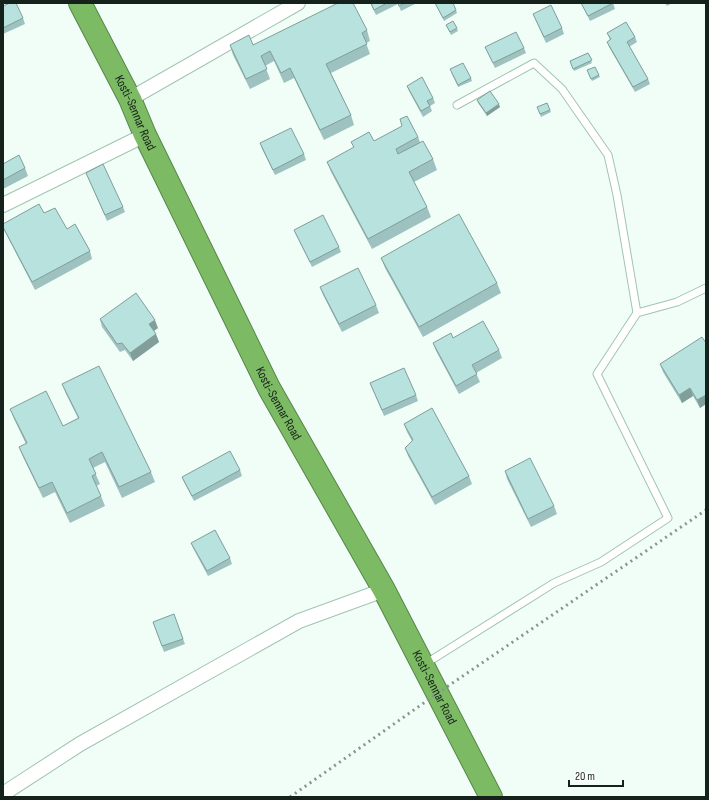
<svg xmlns="http://www.w3.org/2000/svg" width="709" height="800" viewBox="0 0 709 800" font-family="'Sofia Sans Condensed',sans-serif">
  <style>
    .lines { fill: none; stroke-linecap: round; stroke-linejoin: round }
    .lane-casing { stroke: #a2c4b2; stroke-width: 9 }
    .street-casing { stroke: #a2c4b2; stroke-width: 16 }
    .highway-casing { stroke: #58854a; stroke-width: 24 }
    .lane { stroke: #fff; stroke-width: 7 }
    .street { stroke: #fff; stroke-width: 14 }
    .highway { stroke: #7cba63; stroke-width: 22 }
    .rail { stroke: #88968f; stroke-width: 3; stroke-dasharray: 2 4; stroke-linecap: butt }
    .wall { fill: #9ec2bf }
    .shaded-wall { fill: #819e9b }
    .building { fill: #b8e2de; stroke: #819e9b }
    .labels { text-anchor: middle; dominant-baseline: central; stroke-width: 3; stroke-linejoin: round; paint-order: stroke }
    .street-label { font-size: 13px; fill: #15221c; stroke: #fff }
  </style>
  <rect width="100%" height="100%" fill="#f0fef7"/>
  <g class="lines">
    <defs>
      <path id="lane" d="M 637,313 L 677,302 L 706,288
        M 425,664 L 554,583 L 601,562 L 668,518 L 597,374 L 637,313 L 617,195 L 608,155 L 562,89 L 534,63 L 457,105"/>
      <path id="street" d="M 130,99 L 298,3
        M 3,205 L 145,135
        M 3,794 L 80,744 L 299,621 L 384,590"/>
      <g id="highway">
        <path id="s1" d="M 80,3 L 130,99 L 145,135 L 269,388 L 384,590 L 491,797"/>
      </g>
    </defs>
    <use href="#lane" class="lane-casing"/>
    <use href="#street" class="street-casing"/>
    <use href="#highway" class="highway-casing"/>
    <use href="#lane" class="lane"/>
    <use href="#street" class="street"/>
    <use href="#highway" class="highway"/>
    <path class="rail" d="M 290,797 L 438,693 L 706,510"/>
  </g>
  <path class="wall" d="M 370,3 L 417,3 L 401,11 L 398,4 L 376,15 Z
    M 435,3 L 456,10 L 457,13 L 444,21 Z
    M 581,3 L 613,3 L 615,9 L 590,21 Z
    M 665,3 L 672,3 L 667,6 Z
    M 3,6 L 23,18 L 25,24 L 3,34 Z
    M 533,14 L 562,28 L 564,34 L 546,43 Z
    M 446,25 L 457,28 L 458,31 L 451,35 Z
    M 367,30 L 370,41 L 366,43 L 370,54 L 331,73 L 351,115 L 354,125 L 324,140 L 294,78 L 284,83 L 274,61 L 265,66 L 270,79 L 250,89 L 233,55 L 230,45 L 253,45 Z
    M 607,33 L 635,37 L 637,42 L 629,47 L 648,79 L 650,84 L 635,92 L 609,47 L 607,42 L 610,40 Z
    M 485,47 L 524,48 L 526,53 L 495,68 Z
    M 588,53 L 592,63 L 574,71 L 570,61 Z
    M 451,72 L 471,78 L 472,81 L 458,87 Z
    M 588,73 L 599,75 L 600,77 L 592,81 Z
    M 407,86 L 433,98 L 435,103 L 430,106 L 432,111 L 423,117 L 409,91 Z
    M 477,100 L 500,107 L 487,116 L 478,103 Z
    M 547,103 L 551,112 L 541,117 L 537,107 Z
    M 418,137 L 420,142 L 433,159 L 437,170 L 414,182 L 427,207 L 431,217 L 372,249 L 331,172 L 327,162 L 354,148 L 351,142 L 374,141 Z
    M 260,143 L 304,154 L 306,160 L 275,175 L 262,149 Z
    M 3,164 L 25,168 L 28,176 L 3,189 Z
    M 86,173 L 123,207 L 125,212 L 107,221 Z
    M 44,213 L 67,229 L 90,251 L 92,259 L 35,290 L 5,232 L 3,227 Z
    M 294,230 L 339,247 L 341,252 L 312,267 L 296,235 Z
    M 381,258 L 497,283 L 501,293 L 423,337 L 385,268 Z
    M 320,287 L 376,305 L 379,313 L 342,332 L 323,295 Z
    M 100,319 L 158,328 L 154,331 L 159,342 L 133,361 L 125,350 L 120,352 L 102,327 Z
    M 453,338 L 499,350 L 502,358 L 476,373 L 480,382 L 459,394 L 436,351 L 433,343 Z
    M 706,343 L 706,404 L 700,408 L 693,396 L 682,403 L 663,372 L 660,364 Z
    M 370,383 L 416,395 L 418,401 L 384,416 Z
    M 62,384 L 151,472 L 155,482 L 122,498 L 105,462 L 93,468 L 100,484 L 96,486 L 101,496 L 105,506 L 70,523 L 55,492 L 43,498 L 23,457 L 19,447 L 26,444 L 14,419 L 10,409 L 63,426 L 78,418 L 66,394 Z
    M 404,424 L 469,476 L 472,484 L 435,505 L 408,456 L 405,448 L 412,441 L 407,432 Z
    M 240,470 L 242,476 L 194,501 L 184,482 L 182,477 Z
    M 505,471 L 554,506 L 557,514 L 531,527 L 507,479 Z
    M 191,543 L 230,558 L 232,564 L 208,576 L 193,548 Z
    M 153,622 L 183,639 L 185,644 L 164,652 Z"/>
  <path class="shaded-wall" d="M 499,104 L 500,107 L 487,116 L 486,113 Z
    M 155,320 L 158,328 L 152,332 L 149,324 Z
    M 156,334 L 159,342 L 133,361 L 130,353 Z
    M 690,388 L 693,396 L 682,403 L 679,395 Z
    M 706,395 L 706,404 L 700,408 L 697,400 Z"/>
  <path class="building" d="M 10,3 L 16,3 L 23,18 L 3,28 L 3,6 Z
    M 338,3 L 353,3 L 367,30 L 362,33 L 367,44 L 326,64 L 351,115 L 320,130 L 290,68 L 281,73 L 270,51 L 261,56 L 267,69 L 246,79 L 230,45 L 249,35 L 253,45 Z
    M 371,3 L 387,3 L 374,10 Z
    M 398,3 L 405,3 L 399,6 Z
    M 435,3 L 453,3 L 456,10 L 443,18 Z
    M 581,3 L 613,3 L 588,16 Z
    M 551,5 L 562,28 L 544,37 L 533,14 Z
    M 453,21 L 457,28 L 450,32 L 446,25 Z
    M 626,22 L 635,37 L 627,42 L 648,79 L 633,87 L 607,42 L 611,39 L 607,33 Z
    M 516,32 L 524,48 L 493,63 L 485,47 Z
    M 588,53 L 592,60 L 573,69 L 570,61 Z
    M 463,63 L 471,78 L 458,85 L 450,69 Z
    M 595,67 L 599,75 L 591,79 L 587,70 Z
    M 422,77 L 433,98 L 427,101 L 430,106 L 421,111 L 407,86 Z
    M 490,91 L 499,104 L 486,113 L 477,100 Z
    M 547,103 L 550,110 L 540,114 L 537,107 Z
    M 407,116 L 418,137 L 396,149 L 398,154 L 423,141 L 433,159 L 409,172 L 427,207 L 368,239 L 327,162 L 354,147 L 351,142 L 369,132 L 374,141 L 402,126 L 400,119 Z
    M 291,128 L 304,154 L 273,170 L 260,143 Z
    M 19,155 L 25,168 L 3,180 L 3,164 Z
    M 103,164 L 123,207 L 105,215 L 86,173 Z
    M 39,204 L 44,213 L 55,208 L 67,229 L 75,224 L 90,251 L 32,282 L 3,227 L 3,224 Z
    M 459,214 L 497,283 L 419,327 L 381,258 Z
    M 323,215 L 339,247 L 310,262 L 294,230 Z
    M 358,268 L 376,305 L 339,324 L 320,287 Z
    M 136,293 L 155,320 L 149,324 L 156,334 L 130,353 L 122,343 L 117,344 L 100,319 Z
    M 483,321 L 499,350 L 472,365 L 477,374 L 456,386 L 433,343 L 451,333 L 453,338 Z
    M 702,337 L 706,343 L 706,395 L 697,400 L 690,388 L 679,395 L 660,364 Z
    M 99,366 L 151,472 L 119,487 L 102,452 L 89,459 L 96,474 L 92,476 L 101,496 L 67,513 L 52,482 L 39,488 L 19,447 L 27,443 L 10,409 L 46,391 L 63,426 L 79,418 L 62,384 Z
    M 404,368 L 416,395 L 382,410 L 370,383 Z
    M 432,408 L 469,476 L 432,497 L 405,448 L 413,440 L 404,424 Z
    M 230,451 L 240,470 L 192,496 L 182,477 Z
    M 530,458 L 554,506 L 528,519 L 505,471 Z
    M 215,530 L 230,558 L 207,571 L 191,543 Z
    M 174,614 L 183,639 L 162,646 L 153,622 Z"/>
  <g class="labels">
    <g class="street-label">
      <text stroke="none"><textPath href="#s1" startOffset="123">Kosti-Sennar Road</textPath></text>
      <text stroke="none"><textPath href="#s1" startOffset="447">Kosti-Sennar Road</textPath></text>
      <text stroke="none"><textPath href="#s1" startOffset="771">Kosti-Sennar Road</textPath></text>
    </g>
  </g>
  <rect width="709" height="800" fill="none" stroke="#15221c" stroke-width="8"/>
  <path d="M569 780v6h54v-6" fill="none" stroke="#15221c" stroke-width="2"/>
  <text x="575" y="780" font-size="12" fill="#15221c" stroke="#ffffff" stroke-width="3" paint-order="stroke">20 m</text>
</svg>
